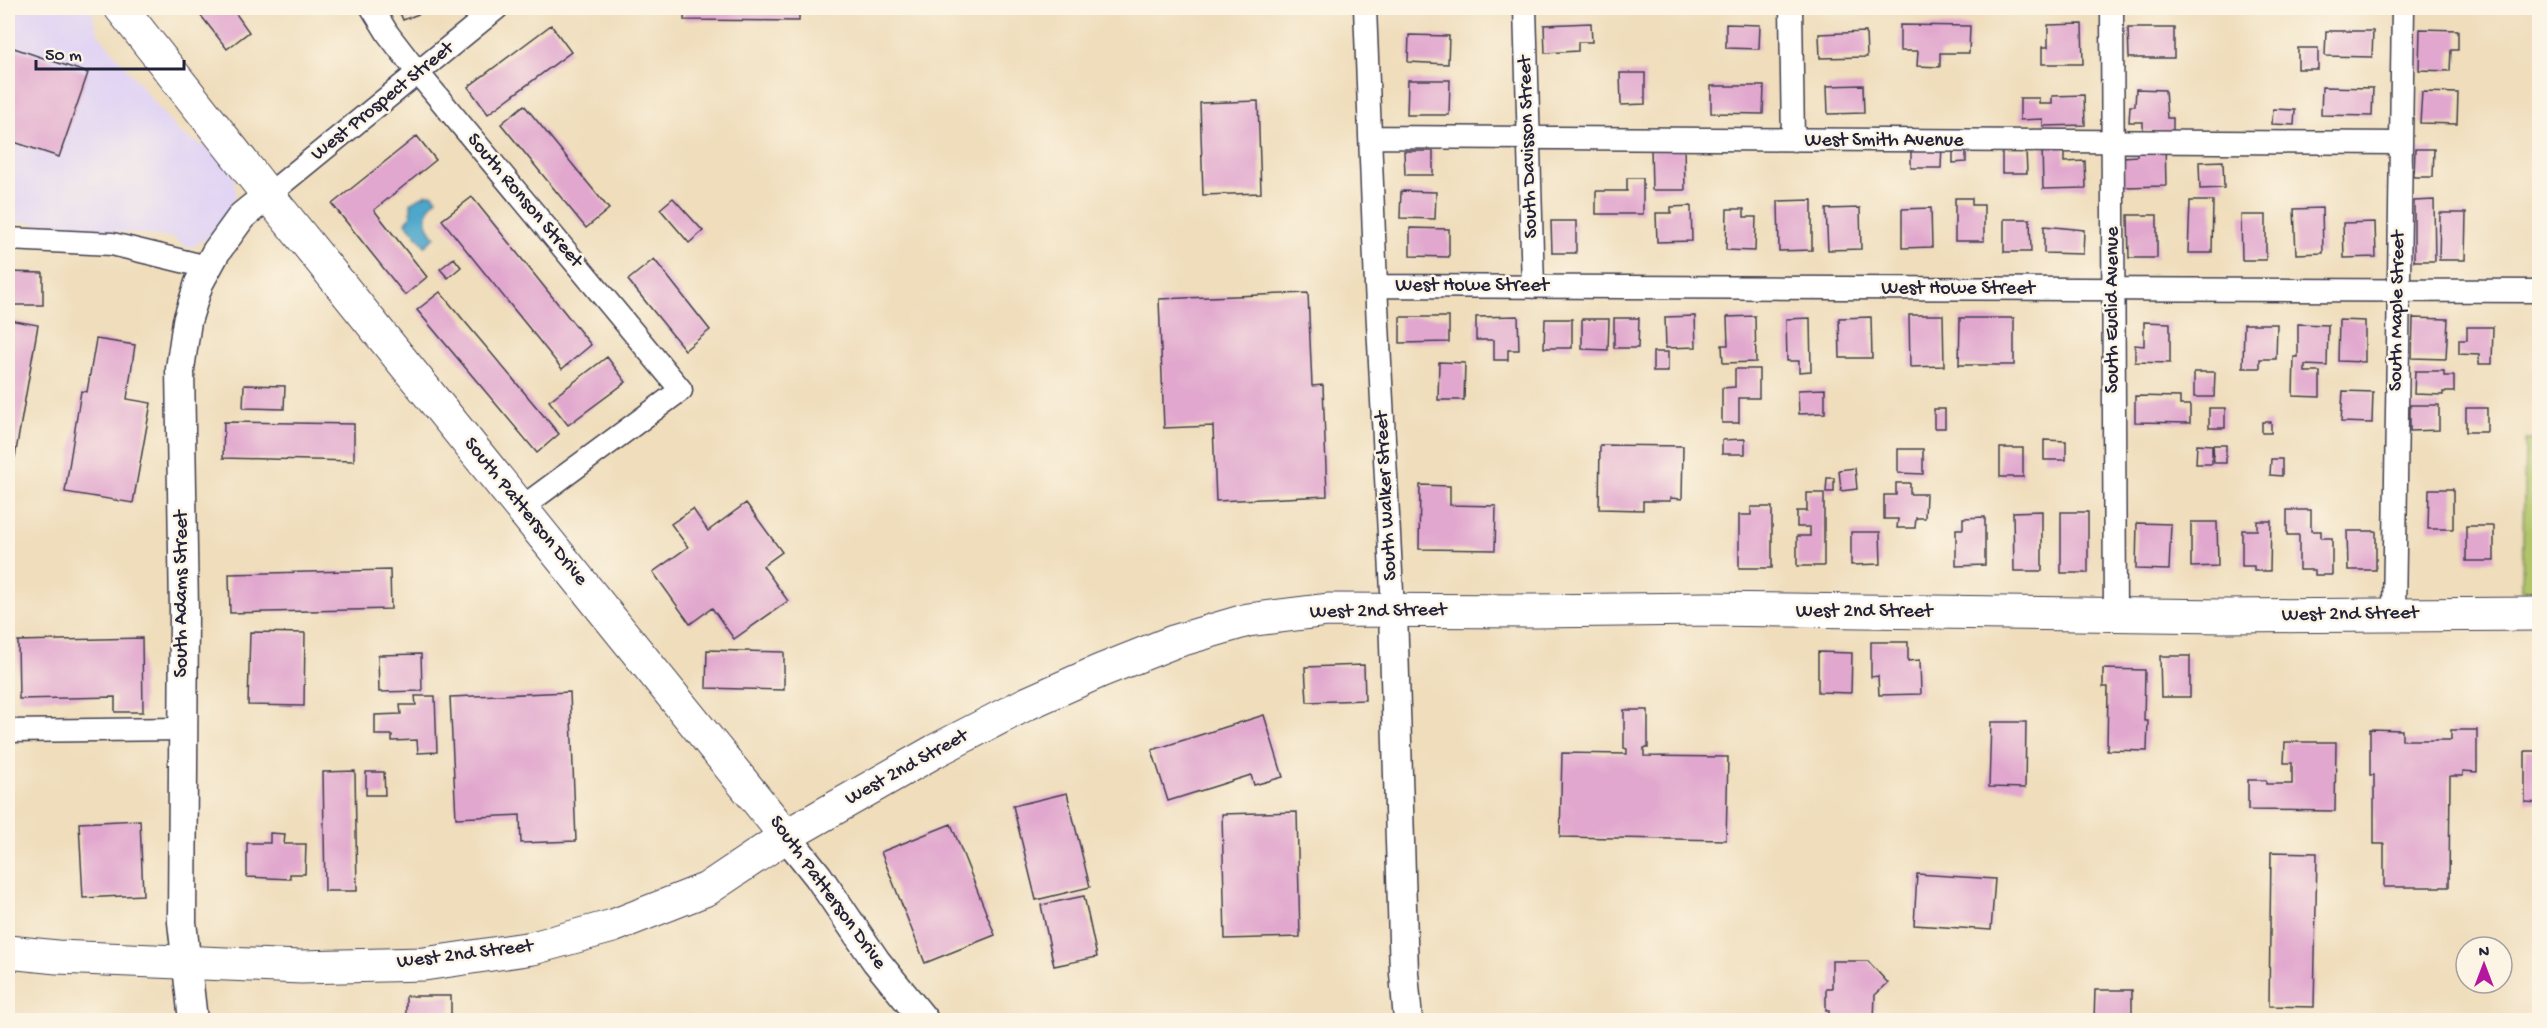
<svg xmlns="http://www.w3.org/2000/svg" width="2547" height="1028" viewBox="0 0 2547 1028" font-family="'Gochi Hand',sans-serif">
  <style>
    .built { fill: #e1d4f4 }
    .green { fill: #b0c569; stroke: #697452; stroke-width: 1.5 }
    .water { fill: #4da7cb; stroke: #386483; stroke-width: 1.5 }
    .building { fill: #e1a7ce }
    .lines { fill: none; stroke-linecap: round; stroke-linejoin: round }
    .minor-casing { stroke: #413e4e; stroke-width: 25 }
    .tertiary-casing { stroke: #413e4e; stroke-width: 31 }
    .primary-casing { stroke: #413e4e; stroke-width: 35 }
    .minor { stroke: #fff; stroke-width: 22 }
    .tertiary { stroke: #fff; stroke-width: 28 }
    .primary { stroke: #fff; stroke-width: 33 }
    .labels { text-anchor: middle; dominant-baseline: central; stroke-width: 5; stroke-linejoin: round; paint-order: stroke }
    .street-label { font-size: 20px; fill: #22223b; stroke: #fcf5e5 }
  </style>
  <rect width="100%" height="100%" fill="#fcf5e5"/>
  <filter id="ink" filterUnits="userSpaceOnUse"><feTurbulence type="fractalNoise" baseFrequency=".0167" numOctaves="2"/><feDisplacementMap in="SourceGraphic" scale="12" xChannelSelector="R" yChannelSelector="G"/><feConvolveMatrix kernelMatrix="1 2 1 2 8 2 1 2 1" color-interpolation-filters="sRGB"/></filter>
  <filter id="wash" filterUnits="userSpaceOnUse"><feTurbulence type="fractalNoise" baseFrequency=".008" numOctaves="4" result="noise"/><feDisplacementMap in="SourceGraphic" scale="24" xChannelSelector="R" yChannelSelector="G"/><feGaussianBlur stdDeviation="1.35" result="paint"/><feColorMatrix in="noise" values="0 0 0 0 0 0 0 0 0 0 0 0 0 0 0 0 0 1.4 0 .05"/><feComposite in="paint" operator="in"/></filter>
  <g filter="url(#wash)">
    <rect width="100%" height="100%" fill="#efddbb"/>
    <path class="built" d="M 8,8 L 91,8 L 98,33 L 180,134 L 218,153 L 234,178 L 236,194 L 231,209 L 207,238 L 192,247 L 184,246 L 174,238 L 114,231 L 110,234 L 45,230 L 40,229 L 33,222 L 8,222 Z"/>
    <path class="green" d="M 2525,440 L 2539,440 L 2539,590 L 2522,590 Z"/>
    <path class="water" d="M 427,194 L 433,194 L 437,199 C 423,210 424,224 435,237 L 425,246 L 406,223 L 411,215 L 411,202 Z"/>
    <g id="blocks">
      <path class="building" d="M 195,8 L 232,8 L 249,32 L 227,49 Z
        M 398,8 L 434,8 L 403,20 Z
        M 685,8 L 799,8 L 799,21 L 684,20 Z
        M 2044,8 L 2072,8 L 2072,11 L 2044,12 Z
        M 1591,23 L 1592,42 L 1578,42 L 1578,51 L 1545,53 L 1544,25 Z
        M 1726,24 L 1760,25 L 1759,49 L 1726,48 Z
        M 2082,24 L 2083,64 L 2042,64 L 2042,47 L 2048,47 L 2048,25 Z
        M 551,25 L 571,52 L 488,114 L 468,87 Z
        M 1900,25 L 1970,26 L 1969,53 L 1940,53 L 1940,67 L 1917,66 L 1918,51 L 1900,51 Z
        M 2128,28 L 2174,28 L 2174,58 L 2129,58 Z
        M 2420,29 L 2458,30 L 2458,50 L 2451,50 L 2450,71 L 2419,70 Z
        M 2326,31 L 2373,31 L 2372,57 L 2325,56 Z
        M 1866,32 L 1867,57 L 1820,58 L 1819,34 Z
        M 1409,35 L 1449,36 L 1448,64 L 1408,62 Z
        M 8,46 L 88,73 L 59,157 L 8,140 Z
        M 2298,48 L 2318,48 L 2318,69 L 2298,69 Z
        M 1620,73 L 1645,73 L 1645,104 L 1621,105 Z
        M 1408,80 L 1450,80 L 1449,115 L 1407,115 Z
        M 1863,85 L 1864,113 L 1828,114 L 1827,86 Z
        M 1711,86 L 1764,86 L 1763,114 L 1711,113 Z
        M 2322,87 L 2373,88 L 2372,116 L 2321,115 Z
        M 2136,89 L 2165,90 L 2167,118 L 2173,118 L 2173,132 L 2143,131 L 2143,122 L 2129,122 L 2130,106 L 2135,106 Z
        M 2422,92 L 2458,93 L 2457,124 L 2420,123 Z
        M 2084,95 L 2085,125 L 2043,126 L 2043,119 L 2020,120 L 2020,98 L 2039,98 L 2039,104 L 2052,104 L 2052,96 Z
        M 1258,101 L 1261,193 L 1203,195 L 1200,103 Z
        M 524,105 L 609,209 L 586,228 L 501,124 Z
        M 2273,109 L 2295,110 L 2294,125 L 2272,124 Z
        M 417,136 L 436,160 L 374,210 L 427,277 L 405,295 L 332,204 Z
        M 2165,143 L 2166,186 L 2124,187 L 2123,157 L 2137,156 L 2136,144 Z
        M 1911,144 L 1942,144 L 1941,168 L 1911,168 Z
        M 2064,145 L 2064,162 L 2085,161 L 2086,188 L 2043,189 L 2042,146 Z
        M 1684,146 L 1685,190 L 1652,190 L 1651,147 Z
        M 1966,147 L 1966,162 L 1953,163 L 1953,148 Z
        M 2415,149 L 2434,149 L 2433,177 L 2414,177 Z
        M 2026,150 L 2027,173 L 2002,173 L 2002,151 Z
        M 1404,151 L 1433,151 L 1433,175 L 1405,175 Z
        M 2223,161 L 2224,188 L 2200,189 L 2199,162 Z
        M 1627,178 L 1643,178 L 1643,214 L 1596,214 L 1596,191 L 1627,191 Z
        M 1401,191 L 1436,192 L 1435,219 L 1400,218 Z
        M 472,197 L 591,345 L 562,369 L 442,220 Z
        M 673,198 L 703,231 L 689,243 L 660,209 Z
        M 1955,198 L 1972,198 L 1972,205 L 1984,205 L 1984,241 L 1955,241 Z
        M 1812,200 L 1812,250 L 1779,251 L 1778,201 Z
        M 2434,200 L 2435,261 L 2414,261 L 2414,201 Z
        M 2190,201 L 2213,201 L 2212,253 L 2188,253 Z
        M 1691,206 L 1692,241 L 1657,242 L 1656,213 L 1671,213 L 1671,207 Z
        M 1860,208 L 1861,249 L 1828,250 L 1826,209 Z
        M 1931,208 L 1932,247 L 1902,248 L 1902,209 Z
        M 2322,208 L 2323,253 L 2296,254 L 2294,209 Z
        M 1727,209 L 1744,209 L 1744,217 L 1756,217 L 1755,251 L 1726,250 Z
        M 2440,213 L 2466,213 L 2465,260 L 2439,260 Z
        M 2128,215 L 2157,215 L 2157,258 L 2129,258 Z
        M 2241,215 L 2266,215 L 2266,260 L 2242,260 Z
        M 2004,219 L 2030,219 L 2031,252 L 2004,252 Z
        M 1551,221 L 1576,221 L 1576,253 L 1552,253 Z
        M 2375,222 L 2376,257 L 2344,258 L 2343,223 Z
        M 2044,226 L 2084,230 L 2083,254 L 2044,253 Z
        M 1410,228 L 1449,229 L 1449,257 L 1410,256 Z
        M 454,258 L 461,267 L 448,278 L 440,269 Z
        M 654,259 L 710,330 L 685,350 L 628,280 Z
        M 8,272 L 43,273 L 43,305 L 8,305 Z
        M 440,292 L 559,434 L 537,453 L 417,310 Z
        M 1308,293 L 1312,386 L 1323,385 L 1327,496 L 1216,501 L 1213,426 L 1164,428 L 1159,299 Z
        M 1909,315 L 1943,315 L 1944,366 L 1910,367 Z
        M 1518,316 L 1519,350 L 1508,350 L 1508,360 L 1494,360 L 1494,340 L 1476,340 L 1476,317 Z
        M 1695,316 L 1696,347 L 1666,348 L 1665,317 Z
        M 1755,316 L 1756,362 L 1723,363 L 1722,345 L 1728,345 L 1727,317 Z
        M 1400,317 L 1449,317 L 1449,342 L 1400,343 Z
        M 1871,317 L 1872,358 L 1840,358 L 1839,318 Z
        M 1614,318 L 1639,318 L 1638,348 L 1614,348 Z
        M 1810,318 L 1811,371 L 1799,372 L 1799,361 L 1787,361 L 1786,319 Z
        M 1960,318 L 2014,318 L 2014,365 L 1959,365 Z
        M 2413,318 L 2448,319 L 2446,359 L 2412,358 Z
        M 1545,319 L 1572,319 L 1572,348 L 1544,348 Z
        M 1582,319 L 1609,319 L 1608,350 L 1582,349 Z
        M 9,320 L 38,325 L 15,457 L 8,455 Z
        M 2339,320 L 2365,321 L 2365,362 L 2338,361 Z
        M 2144,322 L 2170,323 L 2170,363 L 2135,362 L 2135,345 L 2144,346 Z
        M 2244,324 L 2277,324 L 2276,359 L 2260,359 L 2260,368 L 2243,368 Z
        M 2298,324 L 2328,325 L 2327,366 L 2305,365 L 2305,372 L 2320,372 L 2320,397 L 2293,396 L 2294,357 L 2298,357 Z
        M 2467,327 L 2493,327 L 2492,364 L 2479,364 L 2479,355 L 2459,354 L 2459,340 L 2467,340 Z
        M 96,339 L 135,345 L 127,399 L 151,403 L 133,503 L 65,492 L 81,391 L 87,392 Z
        M 1653,352 L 1668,352 L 1668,372 L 1653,372 Z
        M 607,357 L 626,382 L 568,425 L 549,401 Z
        M 1439,362 L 1465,363 L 1464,400 L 1438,400 Z
        M 1735,369 L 1759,369 L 1759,398 L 1739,398 L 1739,423 L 1722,423 L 1722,388 L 1735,387 Z
        M 2415,371 L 2444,371 L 2444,376 L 2454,376 L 2454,392 L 2443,392 L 2443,395 L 2414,394 Z
        M 2194,372 L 2215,372 L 2214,397 L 2194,397 Z
        M 244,385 L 285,386 L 284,409 L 243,408 Z
        M 1825,389 L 1825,413 L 1799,414 L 1798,390 Z
        M 2343,391 L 2373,392 L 2372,423 L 2341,422 Z
        M 2135,396 L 2180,397 L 2180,405 L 2190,405 L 2190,423 L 2135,422 Z
        M 2410,405 L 2439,405 L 2439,430 L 2410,431 Z
        M 2209,408 L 2225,408 L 2225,428 L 2209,428 Z
        M 2466,408 L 2487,408 L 2487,432 L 2466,432 Z
        M 1934,409 L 1945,409 L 1945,428 L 1934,428 Z
        M 224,422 L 354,424 L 354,461 L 223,458 Z
        M 2262,422 L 2271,422 L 2271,433 L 2262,433 Z
        M 1745,439 L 1745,454 L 1722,454 L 1722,440 Z
        M 2044,440 L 2066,441 L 2066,460 L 2044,460 Z
        M 2197,444 L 2212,445 L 2212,464 L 2196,464 Z
        M 1600,445 L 1683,446 L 1682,499 L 1670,498 L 1670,501 L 1643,501 L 1643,510 L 1599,509 Z
        M 2213,445 L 2226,445 L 2226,463 L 2214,463 Z
        M 2000,448 L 2023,448 L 2023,477 L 2000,477 Z
        M 1898,449 L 1923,449 L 1923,474 L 1898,473 Z
        M 2271,459 L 2282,459 L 2282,476 L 2270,475 Z
        M 1855,468 L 1857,489 L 1841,491 L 1839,470 Z
        M 1827,478 L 1834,478 L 1834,492 L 1826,492 Z
        M 1896,483 L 1910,483 L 1910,494 L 1926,494 L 1925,518 L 1916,518 L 1915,528 L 1897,528 L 1898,519 L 1884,519 L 1884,495 L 1896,495 Z
        M 1420,485 L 1450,486 L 1450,505 L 1496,506 L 1495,550 L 1419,549 Z
        M 2429,489 L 2453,489 L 2453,529 L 2428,529 Z
        M 1807,493 L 1824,493 L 1824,566 L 1797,566 L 1797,536 L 1810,536 L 1810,527 L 1797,527 L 1797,511 L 1807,511 Z
        M 746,503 L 782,552 L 763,566 L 788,601 L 734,639 L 712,608 L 690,624 L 653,572 L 688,547 L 671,524 L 693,509 L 708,531 Z
        M 1751,507 L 1772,507 L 1772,568 L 1739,568 L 1739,515 L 1751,515 Z
        M 2287,510 L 2311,510 L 2311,531 L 2321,531 L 2321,538 L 2332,538 L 2332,575 L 2315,575 L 2315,570 L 2299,570 L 2299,535 L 2287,535 Z
        M 2042,511 L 2042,571 L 2014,571 L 2013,512 Z
        M 2061,512 L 2088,512 L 2088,573 L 2061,573 Z
        M 1985,517 L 1985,565 L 1956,566 L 1956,529 L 1963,529 L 1963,518 Z
        M 2257,521 L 2271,521 L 2270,571 L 2254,571 L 2254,566 L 2242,566 L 2242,530 L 2257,530 Z
        M 2191,522 L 2217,522 L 2218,566 L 2191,567 Z
        M 2137,523 L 2171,524 L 2169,570 L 2136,569 Z
        M 2466,526 L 2494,526 L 2494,561 L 2466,561 Z
        M 2347,531 L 2376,531 L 2376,570 L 2348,570 Z
        M 1851,532 L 1880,532 L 1881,564 L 1851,565 Z
        M 390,570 L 391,609 L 230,613 L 229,574 Z
        M 250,632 L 305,633 L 304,706 L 248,705 Z
        M 142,638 L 143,712 L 115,712 L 115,697 L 19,699 L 18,641 Z
        M 1871,642 L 1908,642 L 1908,661 L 1920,660 L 1921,694 L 1879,695 L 1878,676 L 1871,677 Z
        M 707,650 L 784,652 L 784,690 L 706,688 Z
        M 1818,652 L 1852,653 L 1851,693 L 1818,692 Z
        M 421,654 L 422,691 L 379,692 L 378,655 Z
        M 2160,656 L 2190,656 L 2190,697 L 2161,697 Z
        M 1364,665 L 1365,700 L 1307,702 L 1305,667 Z
        M 2103,669 L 2145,670 L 2144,721 L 2148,721 L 2147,751 L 2107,750 L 2108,687 L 2103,687 Z
        M 570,692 L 576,841 L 521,843 L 520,815 L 456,818 L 450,697 Z
        M 415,696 L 435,696 L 437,752 L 418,753 L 417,740 L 392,741 L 392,735 L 375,735 L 375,715 L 401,714 L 400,705 L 416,705 Z
        M 1624,710 L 1648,710 L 1648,748 L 1644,748 L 1644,756 L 1728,757 L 1726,840 L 1560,837 L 1562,753 L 1627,754 L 1627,749 L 1624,748 Z
        M 1264,715 L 1283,777 L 1254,785 L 1251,775 L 1168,801 L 1152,750 Z
        M 1991,722 L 2026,722 L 2025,788 L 1989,787 Z
        M 2370,729 L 2402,730 L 2402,740 L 2451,740 L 2451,730 L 2477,730 L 2477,772 L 2463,771 L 2463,776 L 2450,776 L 2449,887 L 2384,887 L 2384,844 L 2374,844 L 2374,775 L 2370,775 Z
        M 2285,742 L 2336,742 L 2335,811 L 2248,810 L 2248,780 L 2266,780 L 2266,784 L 2292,784 L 2292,763 L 2284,763 Z
        M 2525,751 L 2540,751 L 2540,803 L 2525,802 Z
        M 355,771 L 357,891 L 325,891 L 323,772 Z
        M 366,772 L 384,772 L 385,795 L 366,795 Z
        M 1067,793 L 1090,887 L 1036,900 L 1013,806 Z
        M 1297,812 L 1300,937 L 1225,939 L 1222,814 Z
        M 140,820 L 143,895 L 83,898 L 79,823 Z
        M 951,824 L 995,935 L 925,963 L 881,852 Z
        M 270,833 L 285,834 L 284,844 L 306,844 L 305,874 L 290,874 L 290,879 L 247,877 L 247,843 L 270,843 Z
        M 2271,852 L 2317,853 L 2314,1007 L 2269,1006 Z
        M 1917,874 L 1995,879 L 1991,930 L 1914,925 Z
        M 1084,896 L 1097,957 L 1054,966 L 1041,905 Z
        M 1832,961 L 1868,961 L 1888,983 L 1875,995 L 1874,1020 L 1829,1020 L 1829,1011 L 1826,1011 L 1826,988 L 1832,988 Z
        M 2095,990 L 2132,990 L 2132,1020 L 2094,1020 Z
        M 406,996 L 451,996 L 451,1020 L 406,1020 Z
        M 1528,1017 L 1555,1017 L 1555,1020 L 1528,1020 Z"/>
    </g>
  </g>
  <g filter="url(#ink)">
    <use href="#blocks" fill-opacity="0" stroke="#413e4e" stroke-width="1.5"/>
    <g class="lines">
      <defs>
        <path id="minor" d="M 372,8 L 388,34 L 418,73 L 681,390 L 521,508
          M 1365,8 L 1376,286 L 1393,611
          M 1525,8 L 1533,287
          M 1791,8 L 1793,140
          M 2112,8 L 2115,613
          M 1370,137 L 2399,143
          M 268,195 L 497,8
          M 8,239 L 112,244 L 207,267
          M 1376,286 L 2540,291
          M 2394,615 L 2403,8
          M 8,731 L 182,729"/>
        <path id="tertiary" d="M 1393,611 L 1404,973 L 1408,1020
          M 786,836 L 818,876 L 876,961 L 924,1020
          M 193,1020 L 182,922 L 184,611 L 180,369 L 187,321 L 199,283 L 216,252 L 242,216 L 268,195"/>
        <path id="primary" d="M 121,8 L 268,195 L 786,836
          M 8,952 L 57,957 L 301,967 L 424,964 L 533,948 L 613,926 L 707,889 L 786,836 L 935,751 L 1026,704 L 1100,671 L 1173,642 L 1248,620 L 1328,610 L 1534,611 L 1707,609 L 2223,616 L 2540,614"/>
      </defs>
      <use href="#minor" class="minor-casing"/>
      <use href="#tertiary" class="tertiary-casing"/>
      <use href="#primary" class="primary-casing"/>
      <use href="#minor" class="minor"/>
      <use href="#tertiary" class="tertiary"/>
      <use href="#primary" class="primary"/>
    </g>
  </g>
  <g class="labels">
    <g class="street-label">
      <text transform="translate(383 102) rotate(-39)">West Prospect Street</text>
      <text x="1884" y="141">West Smith Avenue</text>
      <text transform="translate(1529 147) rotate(-92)">South Davisson Street</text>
      <text transform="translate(524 201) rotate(50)">South Ronson Street</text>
      <text x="1472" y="286">West Howe Street</text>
      <text x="1958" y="289">West Howe Street</text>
      <text transform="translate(2113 310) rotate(-90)">South Euclid Avenue</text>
      <text transform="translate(2398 311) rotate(-89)">South Maple Street</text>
      <text transform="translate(1387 496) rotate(-93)">South Walker Street</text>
      <text transform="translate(525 512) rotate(51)">South Patterson Drive</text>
      <text transform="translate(182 594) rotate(-90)">South Adams Street</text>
      <text transform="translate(1378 612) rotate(-1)">West 2nd Street</text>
      <text x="1864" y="612">West 2nd Street</text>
      <text transform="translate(2350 615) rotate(-1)">West 2nd Street</text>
      <text transform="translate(907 768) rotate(-29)">West 2nd Street</text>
      <text transform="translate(827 893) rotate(54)">South Patterson Drive</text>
      <text transform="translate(465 955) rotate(-7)">West 2nd Street</text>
    </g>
  </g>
  <rect width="2547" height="1028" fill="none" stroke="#fcf5e5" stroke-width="30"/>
  <g transform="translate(2484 965)"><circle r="28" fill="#fcf5e5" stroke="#a5a1a1" stroke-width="1.5"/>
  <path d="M0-4.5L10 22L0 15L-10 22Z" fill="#b5179e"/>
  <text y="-9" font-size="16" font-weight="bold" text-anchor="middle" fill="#22223b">N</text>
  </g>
  <path d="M36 60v9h148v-9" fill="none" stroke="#22223b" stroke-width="3"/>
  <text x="45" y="60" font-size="18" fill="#22223b" stroke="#fcf5e5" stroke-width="4.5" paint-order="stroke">50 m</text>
</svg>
